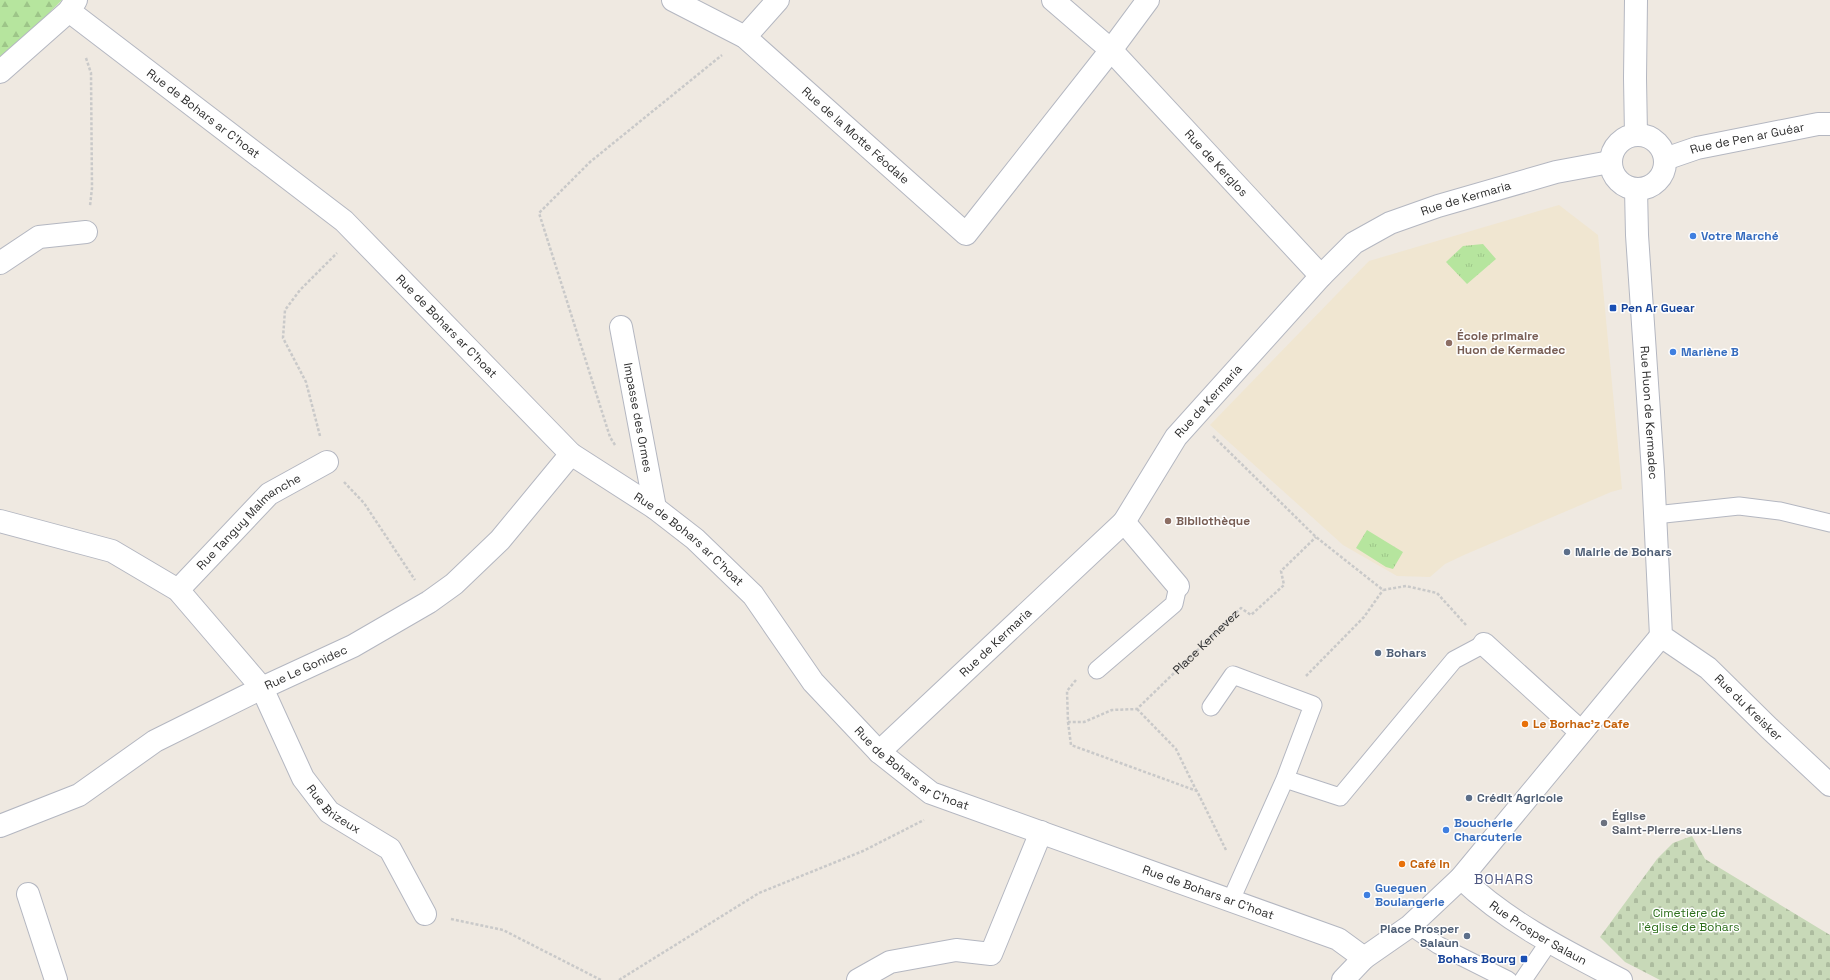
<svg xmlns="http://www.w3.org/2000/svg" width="1830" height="980" viewBox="0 0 1830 980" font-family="'Space Grotesk',sans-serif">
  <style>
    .education { fill: #f0e6d1 }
    .grass { fill: url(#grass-tufts) }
    .forest { fill: url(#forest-firs) }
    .cemetery { fill: url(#cemetery-stones) }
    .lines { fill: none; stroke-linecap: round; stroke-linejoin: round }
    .lane-casing { stroke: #b4b7c1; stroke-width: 19 }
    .street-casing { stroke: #b4b7c1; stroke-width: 24 }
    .secondary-casing { stroke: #b4b7c1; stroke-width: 24 }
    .path { stroke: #c9c9c9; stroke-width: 2.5; stroke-dasharray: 3 2; stroke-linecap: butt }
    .lane { stroke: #fff; stroke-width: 17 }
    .street { stroke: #fff; stroke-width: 22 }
    .secondary { stroke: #fff; stroke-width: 22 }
    .shop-dot { fill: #3f7fe0; stroke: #fff; stroke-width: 1.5 }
    .transit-dot { fill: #1a4fb4; stroke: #fff; stroke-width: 1.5 }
    .education-dot { fill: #8d6e63; stroke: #fff; stroke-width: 1.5 }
    .service-dot { fill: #5c6f8a; stroke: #fff; stroke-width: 1.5 }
    .food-dot { fill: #e8710a; stroke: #fff; stroke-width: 1.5 }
    .worship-dot { fill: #6b7280; stroke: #fff; stroke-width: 1.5 }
    .labels { text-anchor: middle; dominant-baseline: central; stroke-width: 3; stroke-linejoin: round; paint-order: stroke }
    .street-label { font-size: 12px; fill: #2e2e2e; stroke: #fff }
    .shop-label { font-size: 12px; font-weight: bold; fill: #366cbe; stroke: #fff; text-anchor: start }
    .transit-label { font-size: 12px; font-weight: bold; fill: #164399; stroke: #fff; text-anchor: start }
    .education-label { font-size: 12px; font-weight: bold; fill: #785e54; stroke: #fff; text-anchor: start }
    .service-label { font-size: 12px; font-weight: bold; fill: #4e5e75; stroke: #fff; text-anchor: start }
    .food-label { font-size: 12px; font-weight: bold; fill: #c56008; stroke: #fff; text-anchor: start }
    .worship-label { font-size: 12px; font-weight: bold; fill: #5b616d; stroke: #fff; text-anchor: start }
    .park-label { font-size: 12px; fill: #2c6e1b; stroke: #fff }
    .quarter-label { font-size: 14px; letter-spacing: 1px; fill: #4d5680; stroke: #fff }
  </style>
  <defs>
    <pattern id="grass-tufts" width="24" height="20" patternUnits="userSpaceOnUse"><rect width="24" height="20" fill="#b6e59e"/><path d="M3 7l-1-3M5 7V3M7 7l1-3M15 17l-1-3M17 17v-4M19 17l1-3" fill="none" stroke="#9dc588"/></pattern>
    <pattern id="forest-firs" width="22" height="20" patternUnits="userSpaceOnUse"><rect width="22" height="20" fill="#b6e59e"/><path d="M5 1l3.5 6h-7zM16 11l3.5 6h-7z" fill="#9dc588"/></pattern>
    <pattern id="cemetery-stones" width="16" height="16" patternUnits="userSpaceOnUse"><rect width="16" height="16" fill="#c8d9b8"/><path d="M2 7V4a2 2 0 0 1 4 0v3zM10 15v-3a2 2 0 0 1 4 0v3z" fill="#acbb9e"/></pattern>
  </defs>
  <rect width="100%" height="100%" fill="#efe9e1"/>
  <path class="education" d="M 1559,205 L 1598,235 L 1622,489 L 1611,492 L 1464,555 L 1445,564 L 1430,577 L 1397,576 L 1343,545 L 1210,425 L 1369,261 Z"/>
  <path class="grass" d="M 1483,244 L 1496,259 L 1467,284 L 1446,262 L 1463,246 Z
    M 1367,530 L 1403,552 L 1393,569 L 1386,567 L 1356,548 Z"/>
  <path class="forest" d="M 0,0 L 62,0 L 0,62 Z"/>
  <path class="cemetery" d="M 1692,836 L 1705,859 L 1830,935 L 1830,980 L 1660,980 L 1625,962 L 1600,937 L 1657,859 L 1673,843 Z"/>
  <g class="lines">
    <defs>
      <path id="lane" d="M 1655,515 L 1739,506 L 1780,511 L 1830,523
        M 1097,670 L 1174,604 L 1178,586
        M 1211,707 L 1233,675 L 1313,705 L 1285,779 L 1231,900
        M 1285,779 L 1340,797 L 1454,660 L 1484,644
        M 1410,926 L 1438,945 L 1508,980
        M 1523,980 L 1549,942"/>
      <g id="street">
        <path id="s2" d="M 673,0 L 745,37 L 966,234 L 1111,50 L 1148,0"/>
        <path id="s3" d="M 1053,0 L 1111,50 L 1321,276"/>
        <path id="s4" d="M 69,11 L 344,221 L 571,454 L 655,508 L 695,539 L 753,595 L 813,682 L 879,752 L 931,793 L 1338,939 L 1364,958"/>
        <path d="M 745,37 L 778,0"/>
        <path d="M 0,72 L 69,11 L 76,0"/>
        <path id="s5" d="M 1665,159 L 1697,148 L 1818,124 L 1830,124"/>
        <path d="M 0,263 L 39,237 L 86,232"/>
        <path id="s6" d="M 621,327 L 655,508"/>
        <path id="s7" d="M 0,521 L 112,551 L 178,590 L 262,688 L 303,778 L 329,812 L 390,849 L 425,914"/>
        <path d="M 1124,522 L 1178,586"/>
        <path id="s8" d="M 178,590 L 269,494 L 327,462"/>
        <path d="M 1484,644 L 1581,732"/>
        <path id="s9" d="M 879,752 L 1124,522 L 1176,437 L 1321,276 L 1354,243 L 1390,223 L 1438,206 L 1556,172 L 1610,162"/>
        <path id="s10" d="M 0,826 L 79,795 L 155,741 L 262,688 L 353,646 L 429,602 L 454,584 L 500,540 L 571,454"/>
        <path id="s11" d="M 1461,878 C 1507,922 1565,951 1621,980"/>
        <path d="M 28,894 L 56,980"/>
        <path d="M 858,980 L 890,962 L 956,950 L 991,954 L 1041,832"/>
        <path d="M 1343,980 L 1364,958 L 1410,926 L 1461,878 L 1661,636"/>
      </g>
      <g id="secondary">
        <path d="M 1636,0 L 1635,78 L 1636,135"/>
        <circle cx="1638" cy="162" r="27"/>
        <path id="s12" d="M 1636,189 L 1637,235 L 1653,472 L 1661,636 L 1708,668 L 1769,728 L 1830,785"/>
      </g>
    </defs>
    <use href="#lane" class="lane-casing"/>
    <use href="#street" class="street-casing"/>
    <use href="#secondary" class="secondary-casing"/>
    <g class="path">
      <path d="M 86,58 L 91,73 L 92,188 L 90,206"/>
      <path d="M 320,436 L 306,382 L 283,338 L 285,310 L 300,290 L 337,253"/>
      <path d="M 1213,436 L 1316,537 L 1383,590 L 1406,586 L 1437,593 L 1466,625"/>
      <path d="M 615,445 L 610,437 L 539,213 L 590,162 L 722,55"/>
      <path d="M 344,482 L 364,503 L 415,580"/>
      <path d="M 1306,676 L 1364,617 L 1383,590"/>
      <path id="s1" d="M 1076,680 L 1067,691 L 1068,722 L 1084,722 L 1112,710 L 1137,709 L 1241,608 L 1251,615 L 1284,585 L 1281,571 L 1316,537"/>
      <path d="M 1137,709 L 1176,749 L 1196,790"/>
      <path d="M 1068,722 L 1071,745 L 1197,791 L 1226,850"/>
      <path d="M 451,919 L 503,930 L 601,980"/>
      <path d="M 619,980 L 759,893 L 863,851 L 924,820"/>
    </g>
    <use href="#lane" class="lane"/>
    <use href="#street" class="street"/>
    <use href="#secondary" class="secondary"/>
  </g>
  <g class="shop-dot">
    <circle cx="1693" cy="236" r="4"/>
    <circle cx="1673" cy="352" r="4"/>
    <circle cx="1446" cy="830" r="4"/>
    <circle cx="1367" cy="895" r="4"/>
  </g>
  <g class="transit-dot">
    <rect x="1609" y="304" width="8" height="8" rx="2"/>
    <rect x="1520" y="955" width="8" height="8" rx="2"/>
  </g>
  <g class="education-dot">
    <circle cx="1449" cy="343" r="4"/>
    <circle cx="1168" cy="521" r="4"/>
  </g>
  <g class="service-dot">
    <circle cx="1567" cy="552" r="4"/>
    <circle cx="1378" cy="653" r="4"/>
    <circle cx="1469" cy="798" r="4"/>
    <circle cx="1467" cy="936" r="4"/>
  </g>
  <g class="food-dot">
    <circle cx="1525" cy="724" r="4"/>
    <circle cx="1402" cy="864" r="4"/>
  </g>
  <circle class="worship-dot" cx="1604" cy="823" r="4"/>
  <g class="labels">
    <g class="street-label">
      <text stroke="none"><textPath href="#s4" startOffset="169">Rue de Bohars ar C'hoat</textPath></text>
      <text stroke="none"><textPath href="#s2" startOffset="229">Rue de la Motte Féodale</textPath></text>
      <text stroke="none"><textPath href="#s5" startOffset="85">Rue de Pen ar Guéar</textPath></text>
      <text stroke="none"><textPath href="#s3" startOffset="231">Rue de Kerglos</textPath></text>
      <text stroke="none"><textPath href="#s9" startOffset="820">Rue de Kermaria</textPath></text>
      <text stroke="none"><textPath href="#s4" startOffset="493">Rue de Bohars ar C'hoat</textPath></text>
      <text stroke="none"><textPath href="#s9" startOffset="484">Rue de Kermaria</textPath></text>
      <text stroke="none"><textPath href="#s12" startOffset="224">Rue Huon de Kermadec</textPath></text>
      <text stroke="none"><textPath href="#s6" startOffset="92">Impasse des Ormes</textPath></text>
      <text stroke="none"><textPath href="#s8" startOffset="99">Rue Tanguy Malmanche</textPath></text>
      <text stroke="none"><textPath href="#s4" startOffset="817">Rue de Bohars ar C'hoat</textPath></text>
      <text stroke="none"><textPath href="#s9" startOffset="160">Rue de Kermaria</textPath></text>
      <text stroke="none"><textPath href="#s1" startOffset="213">Place Kernevez</textPath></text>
      <text stroke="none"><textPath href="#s10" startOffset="346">Rue Le Gonidec</textPath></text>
      <text stroke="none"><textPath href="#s12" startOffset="561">Rue du Kreisker</textPath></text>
      <text stroke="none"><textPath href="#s4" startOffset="1141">Rue de Bohars ar C'hoat</textPath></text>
      <text stroke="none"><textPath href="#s7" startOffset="465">Rue Brizeux</textPath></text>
      <text stroke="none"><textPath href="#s4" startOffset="1465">Rue de Bohars ar C'hoat</textPath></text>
      <text stroke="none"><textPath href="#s11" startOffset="95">Rue Prosper Salaun</textPath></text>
    </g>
    <g class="shop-label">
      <text x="1701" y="236">Votre Marché</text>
      <text x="1681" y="352">Marlène B</text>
      <text x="1454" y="823">Boucherie<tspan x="1454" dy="14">Charcuterie</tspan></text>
      <text x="1375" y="888">Gueguen<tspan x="1375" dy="14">Boulangerie</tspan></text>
    </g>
    <g class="transit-label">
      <text x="1621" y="308">Pen Ar Guear</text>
      <text x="1516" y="959" text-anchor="end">Bohars Bourg</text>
    </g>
    <g class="education-label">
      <text x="1457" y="336">École primaire<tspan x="1457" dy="14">Huon de Kermadec</tspan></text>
      <text x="1176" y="521">Bibliothèque</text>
    </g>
    <g class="service-label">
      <text x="1575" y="552">Mairie de Bohars</text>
      <text x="1386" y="653">Bohars</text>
      <text x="1477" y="798">Crédit Agricole</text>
      <text x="1459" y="929" text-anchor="end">Place Prosper<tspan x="1459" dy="14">Salaun</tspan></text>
    </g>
    <g class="food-label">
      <text x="1533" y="724">Le Borhac'z Cafe</text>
      <text x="1410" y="864">Café In</text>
    </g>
    <g class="worship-label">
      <text x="1612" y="816">Église<tspan x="1612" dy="14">Saint-Pierre-aux-Liens</tspan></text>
    </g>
    <g class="park-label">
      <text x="1689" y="913">Cimetière de<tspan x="1689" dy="14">l'église de Bohars</tspan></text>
    </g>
    <g class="quarter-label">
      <text x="1504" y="879">BOHARS</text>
    </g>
  </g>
</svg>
